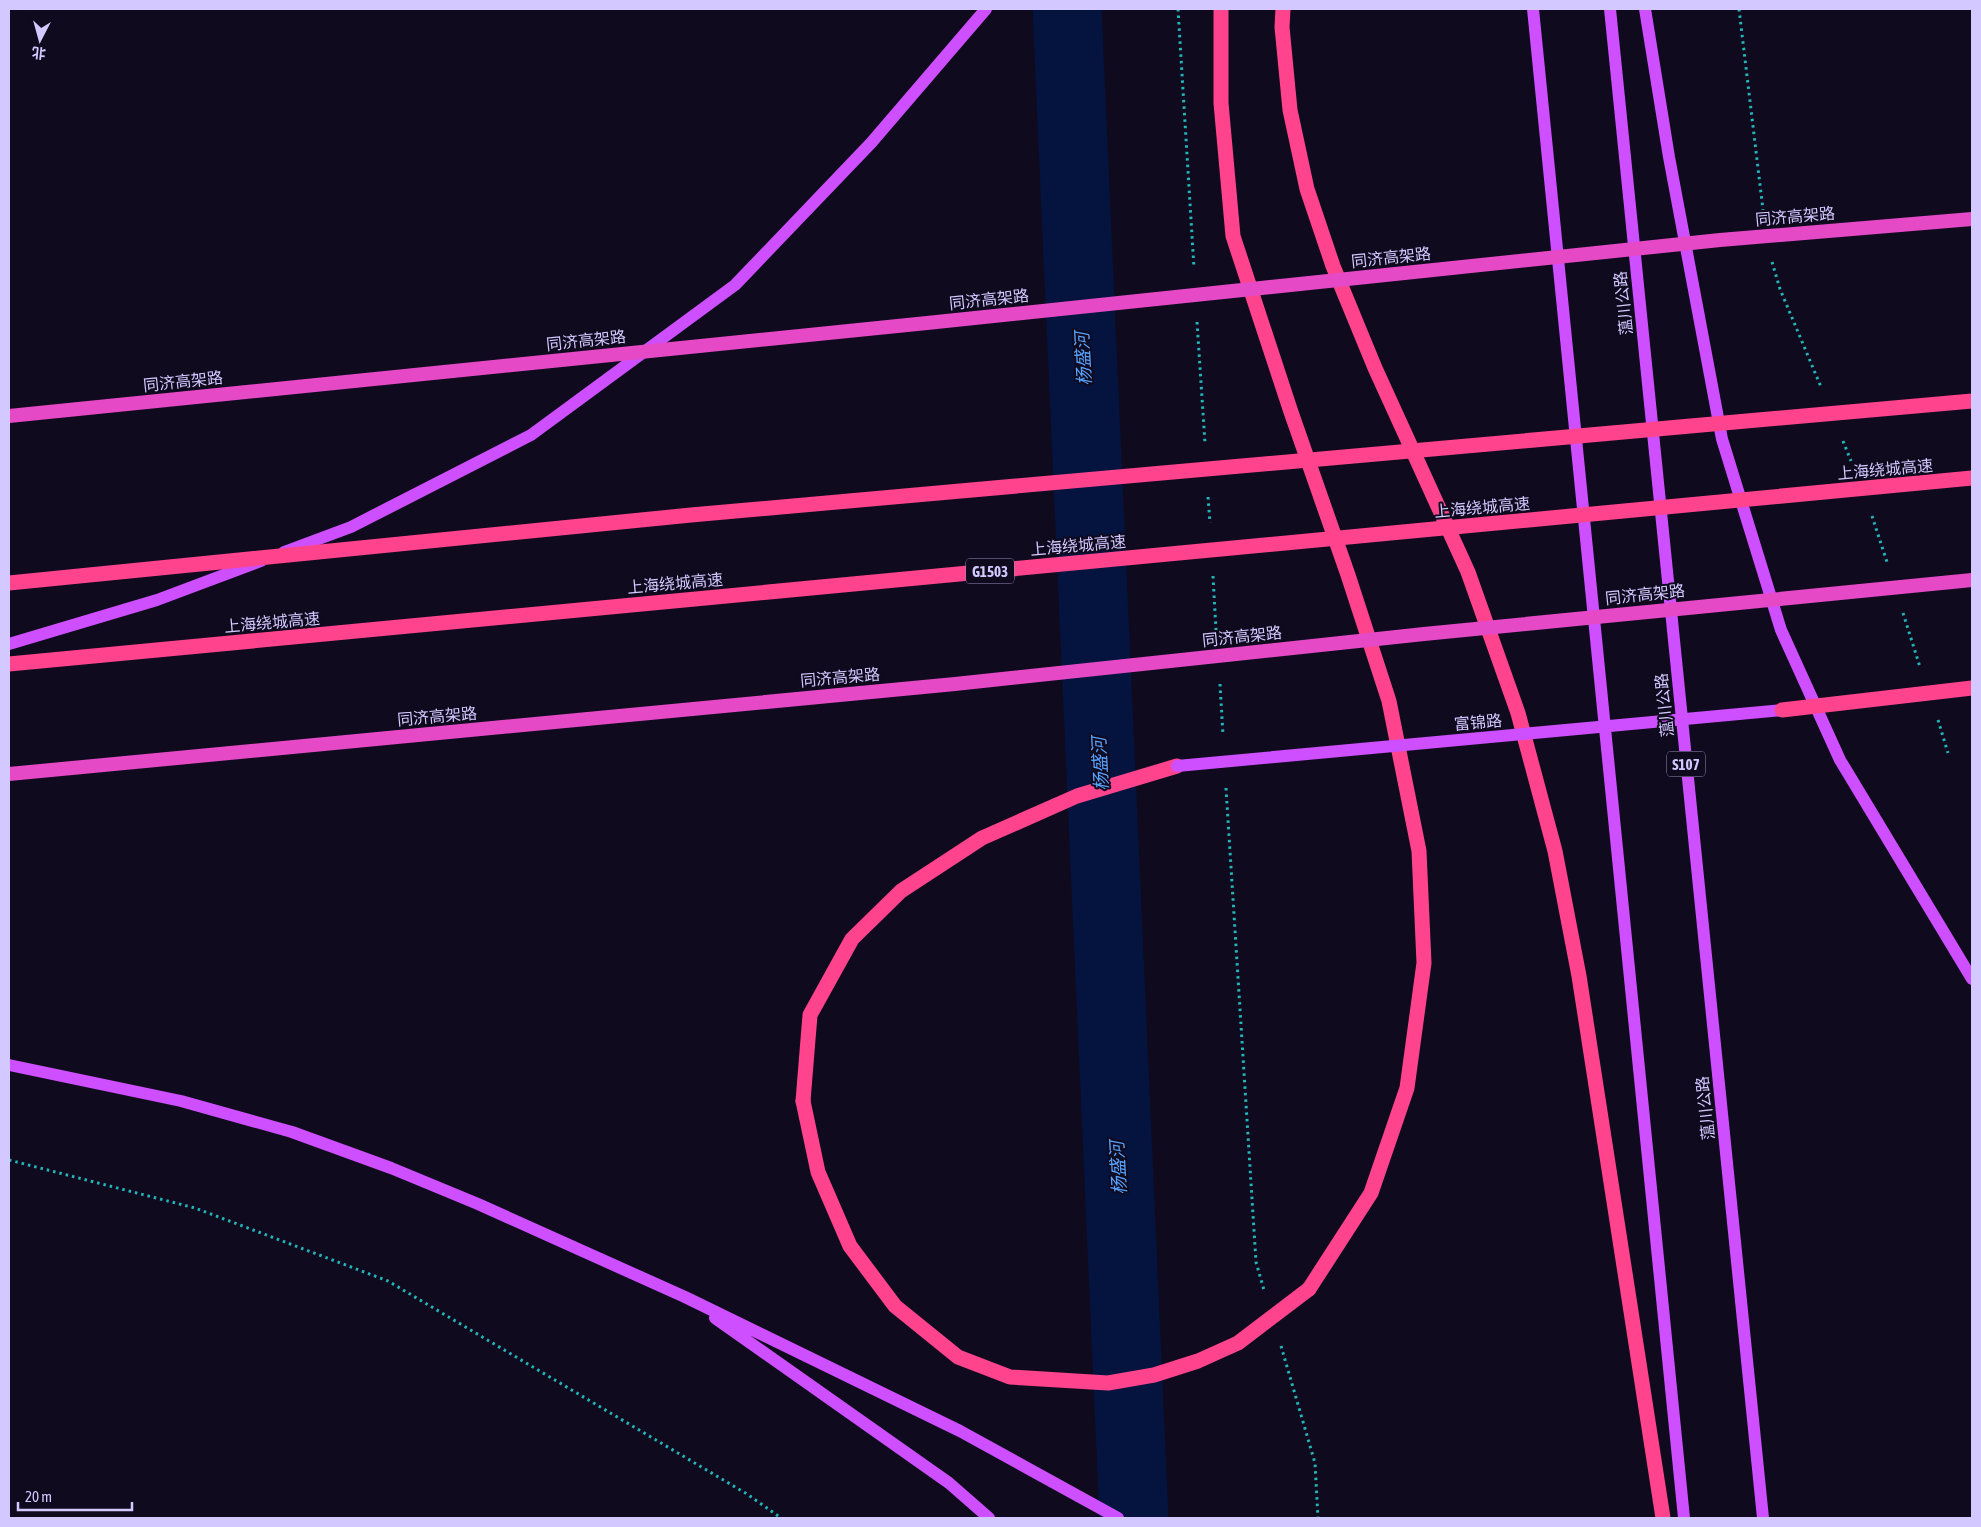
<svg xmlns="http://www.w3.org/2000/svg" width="1981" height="1527" viewBox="0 0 1981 1527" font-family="'Asap Condensed','Noto Sans SC',sans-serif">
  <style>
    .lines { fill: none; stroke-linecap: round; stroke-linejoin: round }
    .river { stroke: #04143e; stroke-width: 69 }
    .path { stroke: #22b5b9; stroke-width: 3; stroke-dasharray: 2.5 4; stroke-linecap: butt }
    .primary { stroke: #cd4fff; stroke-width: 12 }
    .motorway { stroke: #ff438d; stroke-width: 15 }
    .primary-bridge { stroke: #cd4fff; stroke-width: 12 }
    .trunk-bridge { stroke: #e649c6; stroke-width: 14 }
    .motorway-bridge { stroke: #ff438d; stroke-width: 15 }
    .labels { text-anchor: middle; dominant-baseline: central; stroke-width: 4; stroke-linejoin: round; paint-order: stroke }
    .shield { fill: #100a1f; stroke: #988fbc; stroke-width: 1 }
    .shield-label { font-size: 15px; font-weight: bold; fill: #d3c8ff }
    .street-label { font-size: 16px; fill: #d3c8ff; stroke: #100a1f }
    .water-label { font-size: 18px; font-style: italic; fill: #56a2ff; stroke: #100a1f }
  </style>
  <rect width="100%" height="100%" fill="#100a1f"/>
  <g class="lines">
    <path class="river" d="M 1067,9 L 1134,1518"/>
    <path class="path" d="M 1178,9 L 1194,268
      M 1739,9 L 1763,210
      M 1772,262 L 1780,289 L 1821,387
      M 1197,322 L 1205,443
      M 1843,441 L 1851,461
      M 1208,497 L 1210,523
      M 1872,516 L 1887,562
      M 1213,576 L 1216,630
      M 1903,613 L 1920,667
      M 1220,684 L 1223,735
      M 1938,720 L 1948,753
      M 1226,788 L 1256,1262 L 1264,1290
      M 9,1160 L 195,1208 L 388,1281 L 747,1494 L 781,1518
      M 1281,1346 L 1315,1463 L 1318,1518"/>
    <path class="primary" d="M 1533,9 L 1684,1518
      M 1610,9 L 1763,1518
      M 1645,9 L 1669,157 L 1722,439 L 1781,630 L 1840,760 L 1972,979
      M 284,552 L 351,527 L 531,435 L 735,285 L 871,143 L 986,9
      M 9,644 L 157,600 L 261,561
      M 9,1065 L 181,1101 L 292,1132 L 391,1168 L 478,1204 L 685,1297 L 960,1431 L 1118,1518
      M 715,1318 L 949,1483 L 989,1518"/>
    <path class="motorway" d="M 1221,9 L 1221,103 L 1233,236 L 1291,412 L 1348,575 L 1389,701 L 1419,851 L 1424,963 L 1407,1088 L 1371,1193 L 1309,1289
      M 1283,9 L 1282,27 L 1290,110 L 1307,189 L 1333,266 L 1375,368 L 1468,572 L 1518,713 L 1555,851 L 1579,976 L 1663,1518
      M 803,1101 L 810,1015 L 852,939 L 901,891 L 982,838 L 1077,796 L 1177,766"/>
    <path class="primary-bridge" d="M 1177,766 L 1782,710"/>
    <path class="trunk-bridge" d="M 9,416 L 927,323 L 1720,240 L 1972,219
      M 9,774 L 955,684 L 1424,634 L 1972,580"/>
    <path class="motorway-bridge" d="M 9,583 L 691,515 L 1972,401
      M 9,664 L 1972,478
      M 1782,710 L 1972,688
      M 803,1101 L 818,1172 L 850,1246 L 895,1306 L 958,1357 L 1010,1377 L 1108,1383 L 1154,1375 L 1198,1361 L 1238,1343 L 1309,1289"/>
  </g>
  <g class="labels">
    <g class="shield">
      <rect x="966" y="558.5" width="48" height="25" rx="4"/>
      <rect x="1667" y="751.5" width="38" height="25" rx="4"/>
    </g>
    <g class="shield-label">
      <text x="990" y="571">G1503</text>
      <text x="1686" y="764">S107</text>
    </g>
    <g class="street-label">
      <text transform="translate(1795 216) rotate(-5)">同济高架路</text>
      <text transform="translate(1391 257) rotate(-6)">同济高架路</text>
      <text transform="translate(989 299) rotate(-6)">同济高架路</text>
      <text transform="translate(1623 303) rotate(-96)">蕰川公路</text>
      <text transform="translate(586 340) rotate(-6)">同济高架路</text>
      <text transform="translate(183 381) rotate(-6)">同济高架路</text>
      <text transform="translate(1885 469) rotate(-5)">上海绕城高速</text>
      <text transform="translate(1482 507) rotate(-5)">上海绕城高速</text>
      <text transform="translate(1078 545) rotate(-5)">上海绕城高速</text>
      <text transform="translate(675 583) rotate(-5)">上海绕城高速</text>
      <text transform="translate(1645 594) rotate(-6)">同济高架路</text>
      <text transform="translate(272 622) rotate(-5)">上海绕城高速</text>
      <text transform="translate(1242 636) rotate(-6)">同济高架路</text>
      <text transform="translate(840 677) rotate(-5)">同济高架路</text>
      <text transform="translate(1664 705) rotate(-96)">蕰川公路</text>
      <text transform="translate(437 716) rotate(-5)">同济高架路</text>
      <text transform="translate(1478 722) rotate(-5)">富锦路</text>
      <text transform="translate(1705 1108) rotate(-96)">蕰川公路</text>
    </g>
    <g class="water-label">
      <text transform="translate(1083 359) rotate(-93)">杨盛河</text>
      <text transform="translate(1100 764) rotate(-93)">杨盛河</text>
      <text transform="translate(1118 1168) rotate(-93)">杨盛河</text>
    </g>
  </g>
  <rect width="1981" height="1527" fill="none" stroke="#d3c8ff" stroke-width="20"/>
  <g transform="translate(40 40) rotate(186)" stroke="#100a1f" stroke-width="4" paint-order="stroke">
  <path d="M0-4L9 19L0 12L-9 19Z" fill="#d3c8ff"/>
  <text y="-8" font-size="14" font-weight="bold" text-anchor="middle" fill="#d3c8ff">北</text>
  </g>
  <path d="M18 1502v8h114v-8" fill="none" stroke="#d3c8ff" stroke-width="2.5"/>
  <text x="25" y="1502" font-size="15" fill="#d3c8ff" stroke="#100a1f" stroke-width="4" paint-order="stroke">20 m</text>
</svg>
